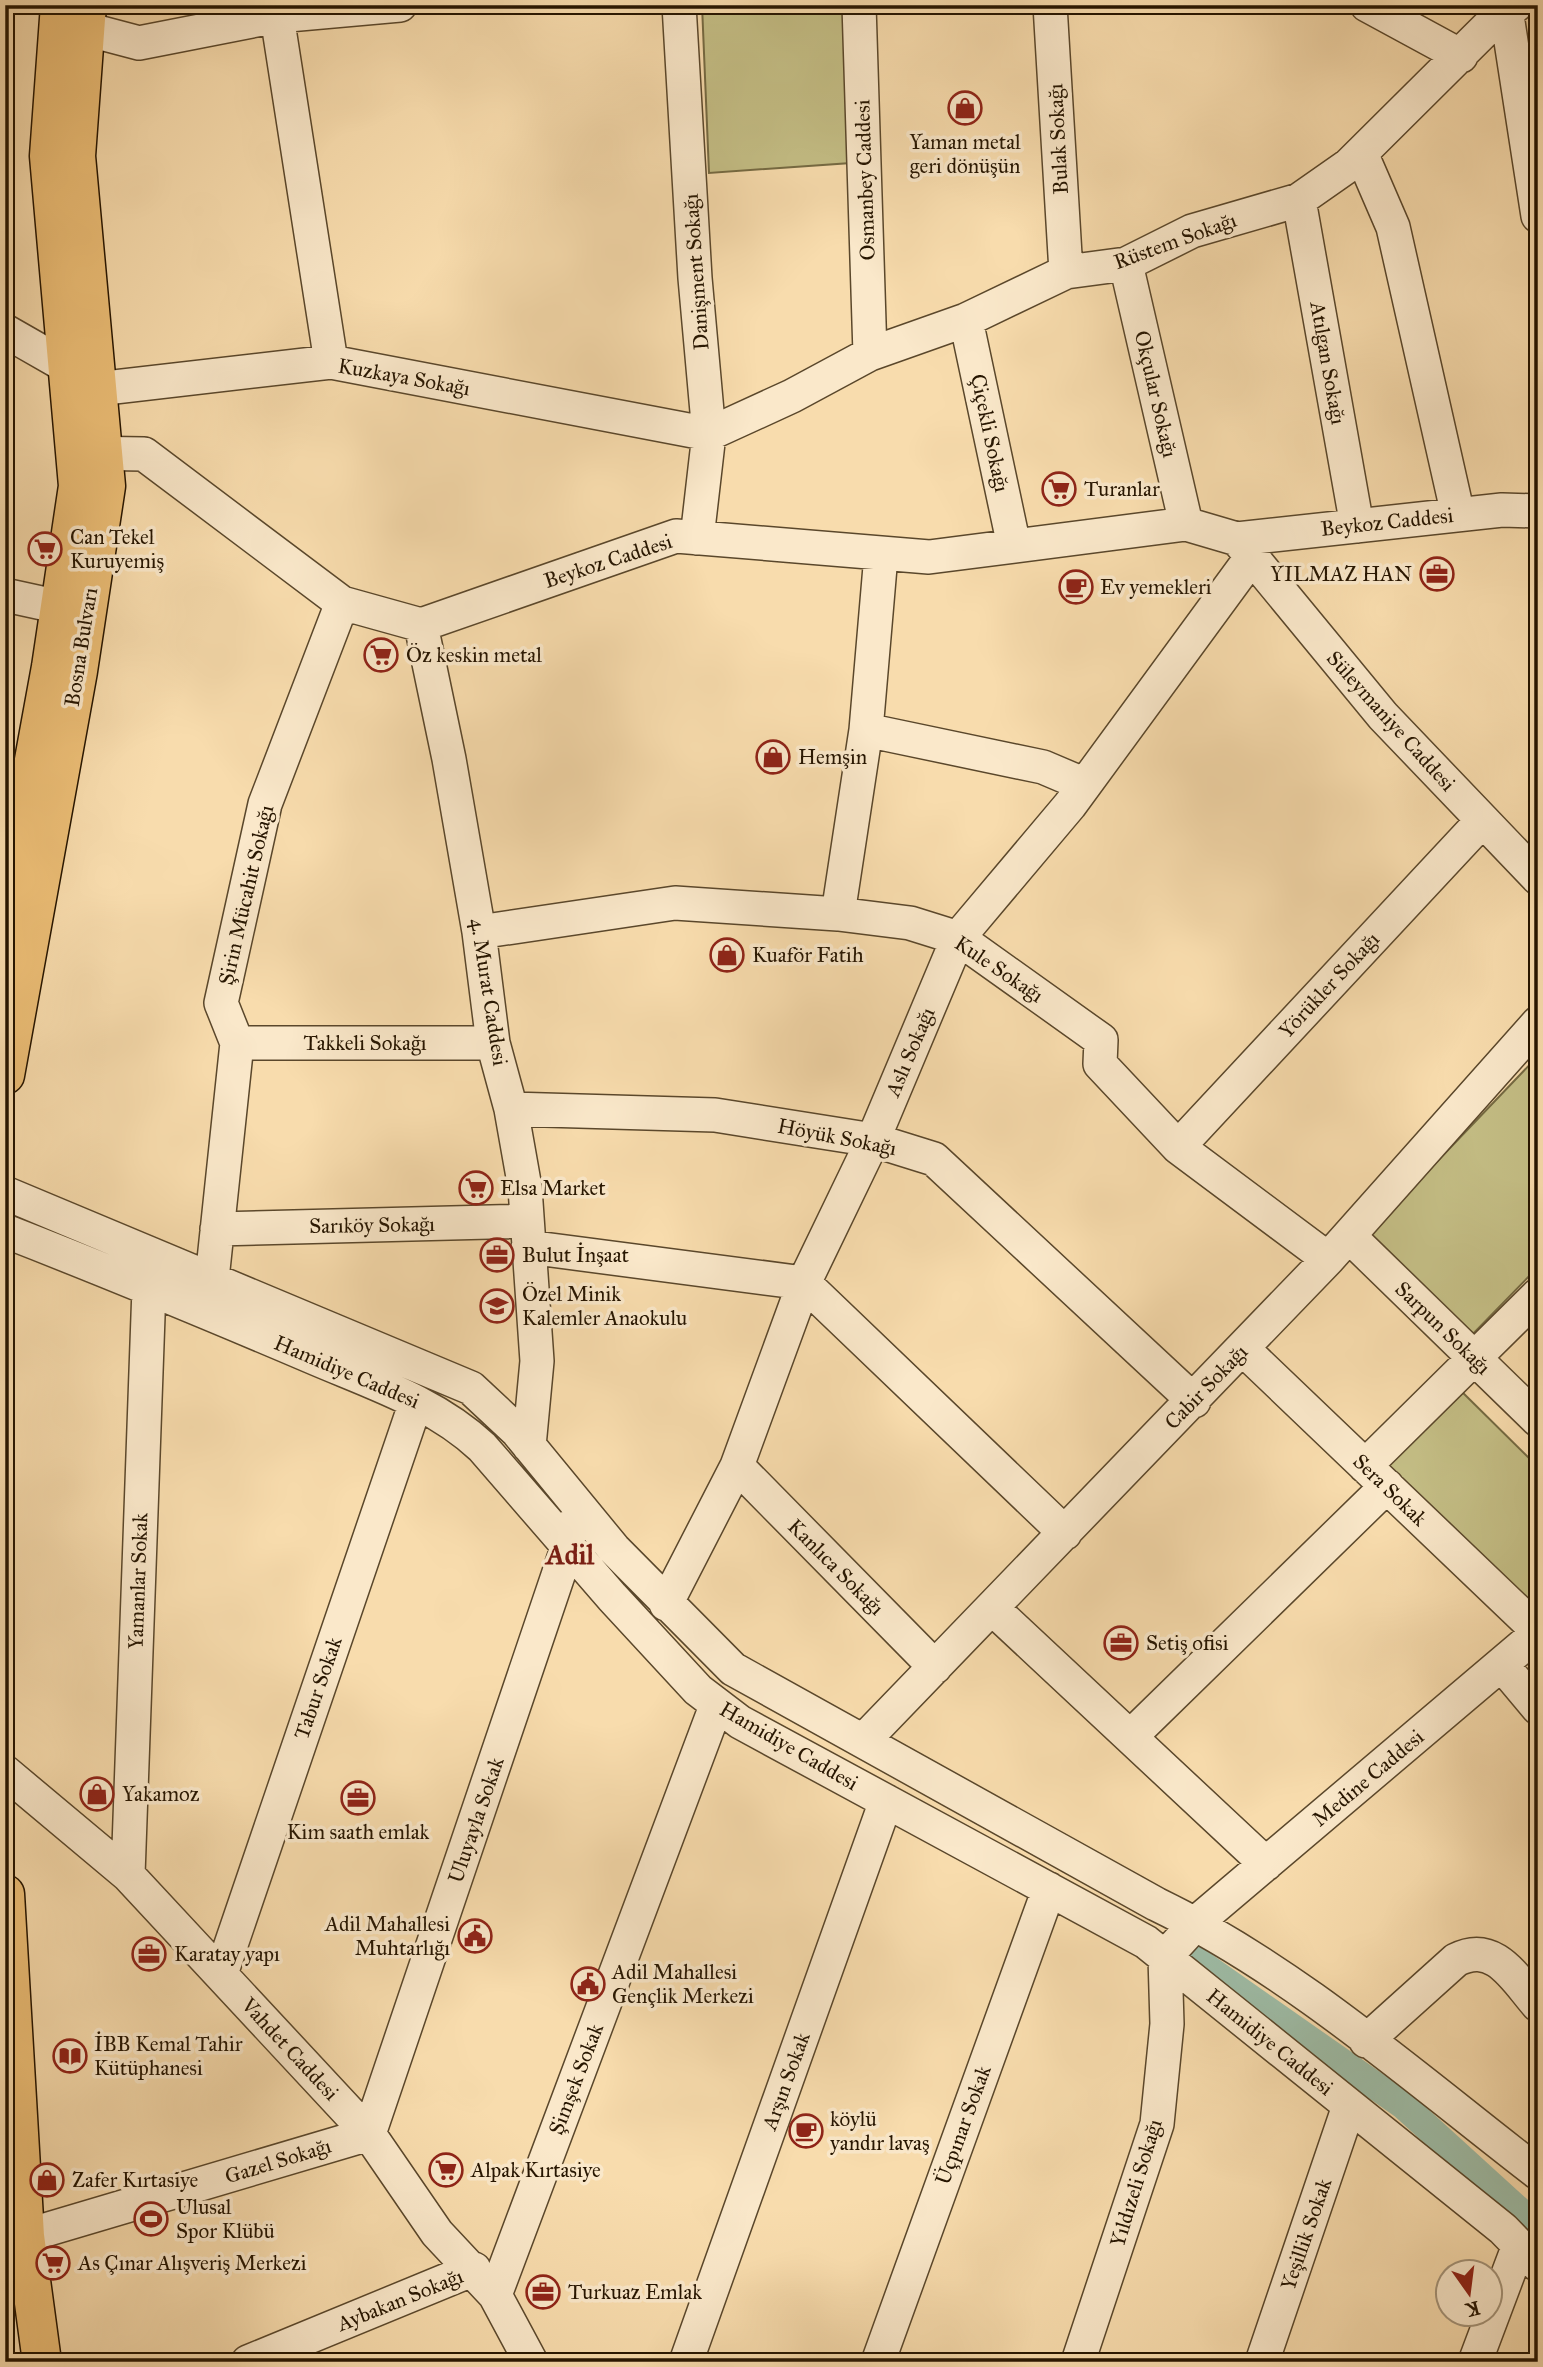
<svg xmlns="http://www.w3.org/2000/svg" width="1543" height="2367" viewBox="0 0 1543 2367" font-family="'IM FELL Great Primer',serif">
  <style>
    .green { fill: #c4be85; stroke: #756a42; stroke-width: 2 }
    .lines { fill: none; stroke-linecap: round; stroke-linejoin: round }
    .canal { stroke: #9ebca6; stroke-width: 28 }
    .minor-casing { stroke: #5a472b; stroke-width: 36 }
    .major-casing { stroke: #261500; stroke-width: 41 }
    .minor { stroke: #fae8ca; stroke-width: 33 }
    .major { stroke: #ecbe76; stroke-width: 38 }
    .labels { text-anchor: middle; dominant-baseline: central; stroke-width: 7; stroke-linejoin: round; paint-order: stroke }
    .street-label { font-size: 21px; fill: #261500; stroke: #fae8ca }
    .poi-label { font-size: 21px; fill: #261500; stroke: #fae8ca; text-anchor: start }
    .district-label { font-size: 28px; font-weight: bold; fill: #7a1f14; stroke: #fae8ca }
  </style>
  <rect width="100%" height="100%" fill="#f8dcad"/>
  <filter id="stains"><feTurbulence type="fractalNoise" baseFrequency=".00286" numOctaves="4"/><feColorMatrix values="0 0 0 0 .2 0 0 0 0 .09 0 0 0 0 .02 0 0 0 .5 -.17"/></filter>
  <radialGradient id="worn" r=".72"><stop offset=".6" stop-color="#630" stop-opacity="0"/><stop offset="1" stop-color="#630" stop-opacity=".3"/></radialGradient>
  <path class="green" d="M 702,5 L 855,5 L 865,162 L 709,173 Z
    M 1538,1056 L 1538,1267 L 1467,1340 L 1362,1240 Z
    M 1451,1381 L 1538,1467 L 1538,1609 L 1376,1478 Z"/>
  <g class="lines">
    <path class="canal" d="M 1194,1959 L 1403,2105 L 1538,2228"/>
    <defs>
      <path id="minor" d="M 679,5 L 695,278 L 709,434 L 697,538
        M 859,5 L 870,354
        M 1050,5 L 1066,272
        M 1367,5 L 1461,56
        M 1506,9 L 1538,216
        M 277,16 L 400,5
        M 86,29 L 139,43 L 277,16 L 331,362
        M 1361,153 L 1393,227 L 1458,515
        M 1299,200 L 1357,526
        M 1126,264 L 1186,524
        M 966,320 L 1014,546
        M 5,331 L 68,367
        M 97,389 L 331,362 L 709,434 L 792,396 L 870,354 L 966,320 L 1066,272 L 1126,264 L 1192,231 L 1299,200 L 1349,165 L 1506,9 L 1516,5
        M 79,453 L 144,454 L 342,603 L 421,625 L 676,536 L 929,557 L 1186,524 L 1237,539 L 1502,510 L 1538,511
        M 1238,540 L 1383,716 L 1538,878
        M 5,595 L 60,607
        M 421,625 L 449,759 L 479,932 L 493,1043 L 511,1109 L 525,1188 L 537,1361 L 529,1446
        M 866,730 L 1043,767 L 1083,784
        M 838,914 L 866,730 L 881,555
        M 479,932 L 675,903 L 838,914 L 910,923 L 958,938 L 1101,1040 L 1100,1064 L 1178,1147 L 1328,1259
        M 237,1043 L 493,1043
        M 511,1109 L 715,1115 L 873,1140 L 934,1159 L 1194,1401
        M 1178,1147 L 1481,822
        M 5,1193 L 471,1388 L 517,1431 L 614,1549 L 733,1669 L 1156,1904 C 1293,1970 1417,2080 1538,2173
        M 217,1229 L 526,1221
        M 5,1231 C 108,1271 209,1313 310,1356 C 370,1382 434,1402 482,1447 L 612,1597 L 698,1690 L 740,1722 L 1146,1942 L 1503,2229 L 1538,2265
        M 1349,1236 L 1538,1420
        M 528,1247 L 804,1283 L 1065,1533
        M 212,1279 L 237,1043 L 221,1003 L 265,804 L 342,603
        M 1243,1349 L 1538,1631
        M 737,1466 L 935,1667
        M 1365,1466 L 1538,1295
        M 666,1604 L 737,1466 L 804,1283 L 873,1140 L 958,938 L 1070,805 L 1251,558
        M 992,1608 L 1266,1864
        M 1502,1665 L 1538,1708
        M 1130,1737 L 1387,1486
        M 863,1741 L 1328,1259 L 1538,1023
        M 5,1772 L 128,1875 L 369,2134 L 437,2233 L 495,2295 L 531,2362
        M 128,1875 L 149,1288
        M 221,1974 L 416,1402
        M 1366,2041 L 1456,1960 C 1495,1940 1515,1979 1538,2005
        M 25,2236 L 369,2134 L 568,1546 L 569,1527
        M 495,2295 L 716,1706
        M 248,2362 L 474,2269
        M 686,2362 L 886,1801
        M 878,2362 L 1049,1889
        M 1078,2362 L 1157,2124 L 1167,2024 L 1165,1957 L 1197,1922 L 1538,1633
        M 1262,2362 L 1349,2106
        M 1475,2362 L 1519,2245"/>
      <path id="major" d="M 5,919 L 51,667 L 78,486 L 49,156 L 60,5
        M 5,1075 L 78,671 L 106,486 L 76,156 L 87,5
        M 5,1894 L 25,2236 L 42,2362"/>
    </defs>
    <use href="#minor" class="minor-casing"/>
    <use href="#major" class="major-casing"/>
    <use href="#minor" class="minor"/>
    <use href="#major" class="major"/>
  </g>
  <defs>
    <symbol id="shop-ring" viewBox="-11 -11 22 22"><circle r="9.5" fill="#fae8ca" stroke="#8f2418" stroke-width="1.5"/><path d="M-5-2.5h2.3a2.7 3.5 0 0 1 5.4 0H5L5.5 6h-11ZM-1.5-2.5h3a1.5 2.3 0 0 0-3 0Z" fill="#8f2418"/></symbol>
    <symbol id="supermarket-ring" viewBox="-11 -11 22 22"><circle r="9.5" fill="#fae8ca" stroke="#8f2418" stroke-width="1.5"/><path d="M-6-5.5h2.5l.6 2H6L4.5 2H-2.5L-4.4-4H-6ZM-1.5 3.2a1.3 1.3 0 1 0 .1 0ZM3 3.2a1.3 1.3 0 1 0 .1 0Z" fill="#8f2418"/></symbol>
    <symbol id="office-ring" viewBox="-11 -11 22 22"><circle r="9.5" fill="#fae8ca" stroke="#8f2418" stroke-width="1.5"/><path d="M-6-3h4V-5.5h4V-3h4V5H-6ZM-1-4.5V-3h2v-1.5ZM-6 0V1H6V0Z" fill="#8f2418"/></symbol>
    <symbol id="cafe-ring" viewBox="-11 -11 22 22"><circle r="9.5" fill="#fae8ca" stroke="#8f2418" stroke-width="1.5"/><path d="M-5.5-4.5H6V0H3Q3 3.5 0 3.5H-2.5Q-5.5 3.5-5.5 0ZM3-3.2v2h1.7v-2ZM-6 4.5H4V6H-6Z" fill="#8f2418"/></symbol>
    <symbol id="school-ring" viewBox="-11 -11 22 22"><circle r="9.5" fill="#fae8ca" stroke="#8f2418" stroke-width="1.5"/><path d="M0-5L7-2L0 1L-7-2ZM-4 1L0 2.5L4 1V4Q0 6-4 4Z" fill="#8f2418"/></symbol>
    <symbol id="civic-ring" viewBox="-11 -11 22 22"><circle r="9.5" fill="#fae8ca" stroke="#8f2418" stroke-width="1.5"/><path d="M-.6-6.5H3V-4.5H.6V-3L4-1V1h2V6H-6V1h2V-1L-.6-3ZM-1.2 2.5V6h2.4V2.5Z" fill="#8f2418"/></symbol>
    <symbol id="library-ring" viewBox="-11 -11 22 22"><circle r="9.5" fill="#fae8ca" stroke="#8f2418" stroke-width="1.5"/><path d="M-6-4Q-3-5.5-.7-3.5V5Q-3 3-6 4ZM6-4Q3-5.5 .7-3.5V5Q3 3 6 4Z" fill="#8f2418"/></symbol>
    <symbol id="stadium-ring" viewBox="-11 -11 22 22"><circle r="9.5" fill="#fae8ca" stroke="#8f2418" stroke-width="1.5"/><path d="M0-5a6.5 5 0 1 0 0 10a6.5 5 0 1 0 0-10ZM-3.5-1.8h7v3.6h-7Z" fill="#8f2418"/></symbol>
  </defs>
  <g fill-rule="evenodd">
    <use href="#shop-ring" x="946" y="89" width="38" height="38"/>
    <use href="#supermarket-ring" x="1040" y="470" width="38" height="38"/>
    <use href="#supermarket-ring" x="26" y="530" width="38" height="38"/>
    <use href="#office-ring" x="1418" y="555" width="38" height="38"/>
    <use href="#cafe-ring" x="1057" y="568" width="38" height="38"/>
    <use href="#supermarket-ring" x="362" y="636" width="38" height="38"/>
    <use href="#shop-ring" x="754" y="738" width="38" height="38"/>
    <use href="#shop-ring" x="708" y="936" width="38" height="38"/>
    <use href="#supermarket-ring" x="457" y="1169" width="38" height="38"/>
    <use href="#office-ring" x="478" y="1236" width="38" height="38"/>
    <use href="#school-ring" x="478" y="1287" width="38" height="38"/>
    <use href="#office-ring" x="1102" y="1624" width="38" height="38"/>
    <use href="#shop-ring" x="78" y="1775" width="38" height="38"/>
    <use href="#office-ring" x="339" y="1779" width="38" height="38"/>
    <use href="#civic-ring" x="456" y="1917" width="38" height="38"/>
    <use href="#office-ring" x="130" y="1935" width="38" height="38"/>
    <use href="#civic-ring" x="569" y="1965" width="38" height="38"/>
    <use href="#library-ring" x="51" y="2037" width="38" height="38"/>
    <use href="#cafe-ring" x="787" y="2112" width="38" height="38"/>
    <use href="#supermarket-ring" x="427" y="2151" width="38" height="38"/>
    <use href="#shop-ring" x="28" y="2161" width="38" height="38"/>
    <use href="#stadium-ring" x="132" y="2200" width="38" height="38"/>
    <use href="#supermarket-ring" x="34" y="2244" width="38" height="38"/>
    <use href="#office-ring" x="524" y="2273" width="38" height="38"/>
  </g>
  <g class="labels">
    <g class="street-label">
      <text transform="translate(1058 139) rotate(-93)">Bulak Sokağı</text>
      <text transform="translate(865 180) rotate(-92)">Osmanbey Caddesi</text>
      <text transform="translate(1175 241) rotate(-20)">Rüstem Sokağı</text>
      <text transform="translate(696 272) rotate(-94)">Danişment Sokağı</text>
      <text transform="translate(1328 363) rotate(80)">Atılgan Sokağı</text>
      <text transform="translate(404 377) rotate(10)">Kuzkaya Sokağı</text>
      <text transform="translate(1156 394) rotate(77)">Okçular Sokağı</text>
      <text transform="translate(990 433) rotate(78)">Çiçekli Sokağı</text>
      <text transform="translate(1387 522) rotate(-6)">Beykoz Caddesi</text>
      <text transform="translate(608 561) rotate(-18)">Beykoz Caddesi</text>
      <text transform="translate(81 647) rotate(-81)">Bosna Bulvarı</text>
      <text transform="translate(1391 721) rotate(48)">Süleymaniye Caddesi</text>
      <text transform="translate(246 895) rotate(-77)">Şirin Mücahit Sokağı</text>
      <text transform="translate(999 969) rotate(34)">Kule Sokağı</text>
      <text transform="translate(1329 985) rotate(-47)">Yörükler Sokağı</text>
      <text transform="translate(489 992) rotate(81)">4. Murat Caddesi</text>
      <text x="365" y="1043">Takkeli Sokağı</text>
      <text transform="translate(910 1052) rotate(-67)">Aslı Sokağı</text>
      <text transform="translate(837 1137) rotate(11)">Höyük Sokağı</text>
      <text transform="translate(372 1225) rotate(-1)">Sarıköy Sokağı</text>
      <text transform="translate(1443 1328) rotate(44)">Sarpun Sokağı</text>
      <text transform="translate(347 1372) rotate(23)">Hamidiye Caddesi</text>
      <text transform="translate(1206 1387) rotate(-46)">Cabir Sokağı</text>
      <text transform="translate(1390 1490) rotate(44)">Sera Sokak</text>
      <text transform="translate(836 1567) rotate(45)">Kanlıca Sokağı</text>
      <text transform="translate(138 1581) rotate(-88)">Yamanlar Sokak</text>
      <text transform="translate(318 1688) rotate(-71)">Tabur Sokak</text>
      <text transform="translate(789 1746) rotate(30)">Hamidiye Caddesi</text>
      <text transform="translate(1368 1778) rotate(-40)">Medine Caddesi</text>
      <text transform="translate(476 1820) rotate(-71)">Uluyayla Sokak</text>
      <text transform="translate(1270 2042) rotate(39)">Hamidiye Caddesi</text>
      <text transform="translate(290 2049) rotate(47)">Vahdet Caddesi</text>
      <text transform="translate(576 2079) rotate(-69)">Şimşek Sokak</text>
      <text transform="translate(786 2081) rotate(-70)">Arşın Sokak</text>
      <text transform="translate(963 2125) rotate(-70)">Üçpınar Sokak</text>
      <text transform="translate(278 2161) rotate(-17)">Gazel Sokağı</text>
      <text transform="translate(1136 2183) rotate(-73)">Yıldızeli Sokağı</text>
      <text transform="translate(1306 2234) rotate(-71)">Yeşillik Sokak</text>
      <text transform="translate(400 2300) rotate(-22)">Aybakan Sokağı</text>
    </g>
    <g class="poi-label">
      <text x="965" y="142" text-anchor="middle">Yaman metal<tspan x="965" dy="24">geri dönüşün</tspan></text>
      <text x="1084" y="489">Turanlar</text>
      <text x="70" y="537">Can Tekel<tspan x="70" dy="24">Kuruyemiş</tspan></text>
      <text x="1412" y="574" text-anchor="end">YILMAZ HAN</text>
      <text x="1100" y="587">Ev yemekleri</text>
      <text x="406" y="655">Öz keskin metal</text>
      <text x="798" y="757">Hemşin</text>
      <text x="752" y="955">Kuaför Fatih</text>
      <text x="500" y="1188">Elsa Market</text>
      <text x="522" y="1255">Bulut İnşaat</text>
      <text x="522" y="1294">Özel Minik<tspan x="522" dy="24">Kalemler Anaokulu</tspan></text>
      <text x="1146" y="1643">Setiş ofisi</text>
      <text x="122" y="1794">Yakamoz</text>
      <text x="358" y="1832" text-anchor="middle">Kim saath emlak</text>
      <text x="450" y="1924" text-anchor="end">Adil Mahallesi<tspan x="450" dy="24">Muhtarlığı</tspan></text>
      <text x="174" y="1954">Karatay yapı</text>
      <text x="612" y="1972">Adil Mahallesi<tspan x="612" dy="24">Gençlik Merkezi</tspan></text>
      <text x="94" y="2044">İBB Kemal Tahir<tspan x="94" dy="24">Kütüphanesi</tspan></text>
      <text x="830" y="2119">köylü<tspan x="830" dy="24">yandır lavaş</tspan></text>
      <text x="471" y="2170">Alpak Kırtasiye</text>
      <text x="72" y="2180">Zafer Kırtasiye</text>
      <text x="176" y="2207">Ulusal<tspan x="176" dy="24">Spor Klübü</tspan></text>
      <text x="78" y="2263">As Çınar Alışveriş Merkezi</text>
      <text x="568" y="2292">Turkuaz Emlak</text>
    </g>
    <g class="district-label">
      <text x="570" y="1554">Adil</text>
    </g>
  </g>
  <rect width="1543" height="2367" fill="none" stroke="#f8dcad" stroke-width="28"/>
  <rect x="7" y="7" width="1529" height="2353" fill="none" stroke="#261500" stroke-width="3.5"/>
  <rect x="14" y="14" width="1515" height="2339" fill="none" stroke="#261500" stroke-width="2"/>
  <g transform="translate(1469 2293) rotate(166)"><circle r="33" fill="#fae8ca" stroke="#a59479" stroke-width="2"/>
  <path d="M0-5L12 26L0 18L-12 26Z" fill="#8f2418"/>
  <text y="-10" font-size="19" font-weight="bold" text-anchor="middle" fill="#261500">K</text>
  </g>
  <rect width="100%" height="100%" filter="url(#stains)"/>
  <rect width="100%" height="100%" fill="url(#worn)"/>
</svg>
